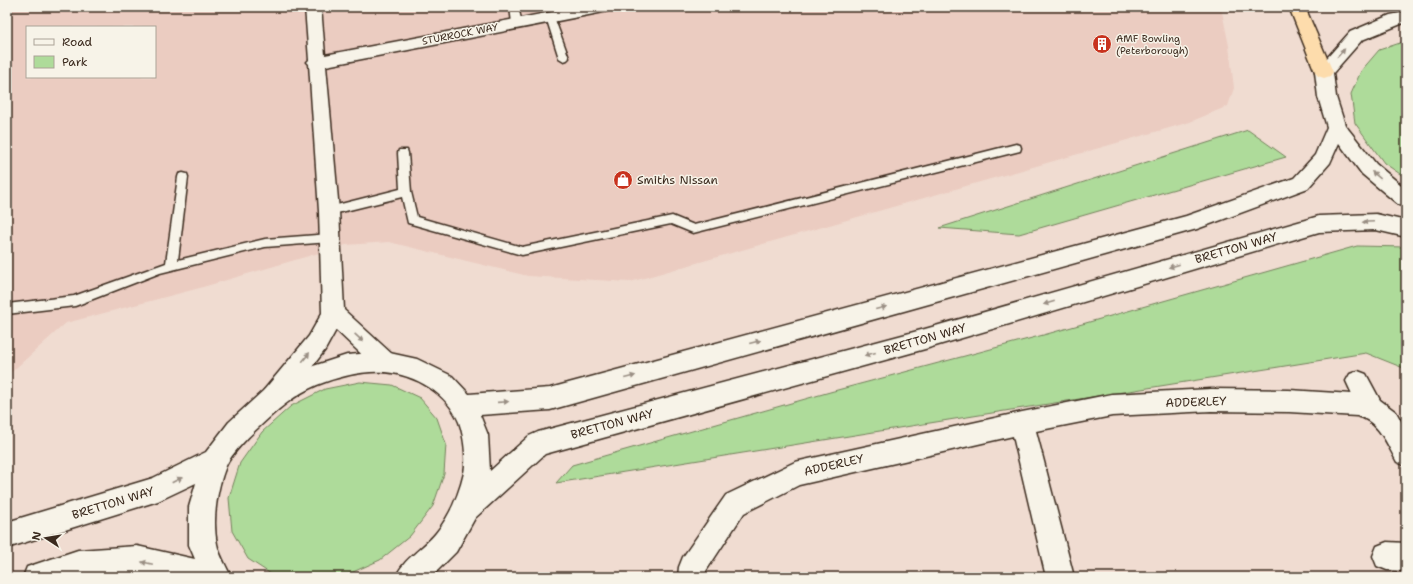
<svg xmlns="http://www.w3.org/2000/svg" width="1413" height="584" viewBox="0 0 1413 584" font-family="'Shantell Sans',sans-serif">
  <style>
    .built { fill: #ebccc1; fill-rule: evenodd }
    .green { fill: #aedb9a; stroke: #74825c }
    .lines { fill: none; stroke-linecap: round; stroke-linejoin: round }
    .lane-casing { stroke: #3b2a1e; stroke-width: 3 }
    .street-casing { stroke: #3b2a1e; stroke-width: 3 }
    .secondary-casing { stroke: #3b2a1e; stroke-width: 3 }
    .highway-casing { stroke: #3b2a1e; stroke-width: 3 }
    .lane { fill: #f7f3e8; fill-rule: evenodd }
    .street { fill: #f7f3e8; fill-rule: evenodd }
    .secondary { fill: #f7f3e8; fill-rule: evenodd }
    .highway { fill: #fddcac; fill-rule: evenodd }
    .oneway { fill: #998e83 }
    .labels { text-anchor: middle; dominant-baseline: central; stroke-width: 3; stroke-linejoin: round; paint-order: stroke }
    .far-street-label { font-size: 10px; fill: #3b2a1e; stroke: #f7f3e8 }
    .far-poi-label { font-size: 10px; fill: #3b2a1e; stroke: #f7f3e8; text-anchor: start }
    .poi-label { font-size: 12px; fill: #3b2a1e; stroke: #f7f3e8; text-anchor: start }
    .street-label { font-size: 12px; fill: #3b2a1e; stroke: #f7f3e8 }
  </style>
  <rect width="100%" height="100%" fill="#f0dcd1"/>
  <filter id="ink" filterUnits="userSpaceOnUse"><feTurbulence type="fractalNoise" baseFrequency=".025" numOctaves="2"/><feDisplacementMap in="SourceGraphic" scale="8" xChannelSelector="R" yChannelSelector="G"/><feConvolveMatrix kernelMatrix="1 2 1 2 8 2 1 2 1" color-interpolation-filters="sRGB"/></filter>
  <g filter="url(#ink)">
    <path class="built" d="M 7,7 L 1221,7 L 1229,46 L 1234,88 L 1228,106 L 1190,122 L 630,282 L 528,276 L 389,242 L 346,245 L 196,289 L 66,323 L 7,376 ZM 27,27 L 155,27 L 155,77 L 27,77 Z"/>
    <path class="green" d="M 1406,41 L 1406,178 L 1384,163 L 1355,123 L 1351,94 L 1361,71 L 1379,50 Z
      M 1248,130 L 1286,157 L 1019,234 L 939,228 Z
      M 1357,246 L 1406,247 L 1406,369 L 1366,353 L 556,483 L 572,465 L 830,392 L 1047,334 Z
      M 360,382 L 392,385 L 420,398 L 437,418 L 446,444 L 444,474 L 433,506 L 410,536 L 380,560 L 344,576 L 274,576 L 248,559 L 232,531 L 229,498 L 240,463 L 262,432 L 291,406 L 325,389 Z"/>
    <g class="lines">
      <defs>
        <path id="lane" d="M 510,7 L 518,7 L 522,23 L 520,25 L 517,26 L 512,23 Z
          M 550,14 L 554,17 L 569,58 L 567,60 L 564,61 L 559,58 L 546,17 Z
          M 1016,144 L 1020,145 L 1021,148 L 1020,151 L 693,233 L 671,224 L 522,255 L 408,223 L 402,197 L 329,215 L 325,214 L 323,211 L 325,208 L 329,207 L 400,189 L 398,153 L 399,150 L 407,150 L 408,153 L 411,192 L 417,217 L 522,247 L 672,216 L 694,225 Z
          M 183,173 L 187,174 L 188,177 L 178,260 L 265,239 L 330,234 L 334,235 L 336,238 L 334,241 L 330,242 L 265,247 L 160,273 L 75,306 L 7,314 L 7,304 L 74,296 L 166,263 L 178,177 L 179,174 Z"/>
        <path id="street" d="M 305,7 L 321,7 L 325,55 L 578,7 L 612,7 L 610,10 L 604,12 L 326,66 L 339,211 L 344,310 L 393,355 L 397,362 L 393,369 L 385,372 L 377,369 L 336,330 L 325,350 L 282,406 L 273,409 L 264,406 L 261,398 L 264,390 L 309,336 L 322,313 L 319,211 L 309,64 L 307,62 L 309,60 Z
          M 1358,371 L 1366,374 L 1380,400 L 1396,412 L 1406,430 L 1406,466 L 1397,462 C 1387,444 1379,421 1357,416 L 1289,412 L 1211,411 L 1112,416 L 1036,431 L 1074,577 L 1046,577 L 1013,436 L 799,485 L 744,513 L 706,571 L 706,577 L 678,577 L 679,567 L 683,557 L 726,495 L 795,462 L 1022,412 L 1112,394 L 1211,389 L 1289,390 L 1352,394 L 1346,381 L 1350,374 Z
          M 1387,542 L 1406,543 L 1406,571 L 1387,570 L 1377,566 L 1373,556 L 1377,546 Z"/>
        <path id="secondary" d="M 1406,12 L 1406,22 L 1362,40 L 1333,73 L 1336,97 L 1345,125 L 1376,164 L 1406,189 L 1406,207 L 1399,205 L 1362,174 L 1339,143 L 1330,163 L 1308,188 L 1197,229 L 550,410 L 480,415 L 488,435 L 490,471 L 529,436 L 538,432 L 925,329 L 1319,216 L 1376,214 L 1406,221 L 1406,237 L 1376,230 L 1319,232 L 925,349 L 545,454 L 475,518 L 456,552 L 431,577 L 396,577 C 403,559 424,548 436,533 C 450,516 459,494 464,473 C 467,458 464,436 459,422 C 447,393 416,375 385,372 C 364,370 337,377 317,385 C 295,394 276,411 259,427 C 249,436 231,454 226,466 C 217,488 212,520 217,544 C 219,555 227,567 231,577 L 151,577 L 137,574 L 89,577 L 23,577 L 27,567 L 78,550 L 137,546 L 195,559 L 189,545 L 189,507 L 196,483 L 158,501 L 7,548 L 7,522 L 153,478 L 206,452 L 229,422 L 264,390 L 301,370 L 347,355 L 385,352 L 417,359 L 452,376 L 469,394 L 550,388 L 1186,216 L 1294,178 L 1315,155 L 1327,127 L 1318,97 L 1315,72 L 1318,68 L 1350,32 L 1390,15 Z"/>
        <path id="highway" d="M 1289,7 L 1305,7 L 1333,72 L 1330,76 L 1324,78 L 1318,76 L 1315,72 Z"/>
      </defs>
      <use href="#lane" class="lane-casing"/>
      <use href="#street" class="street-casing"/>
      <use href="#secondary" class="secondary-casing"/>
      <use href="#highway" class="highway-casing"/>
      <use href="#lane" class="lane"/>
      <use href="#street" class="street"/>
      <use href="#secondary" class="secondary"/>
      <use href="#highway" class="highway"/>
    </g>
    <defs><path id="oneway-solid" d="M-6-.8H1V-3.2L6.5 0L1 3.2V.8H-6Z"/></defs>
    <g class="oneway">
      <use href="#oneway-solid" transform="translate(1341 53) rotate(-48)"/>
      <use href="#oneway-solid" transform="translate(1376 175) rotate(-141)"/>
      <use href="#oneway-solid" transform="translate(1368 222) rotate(178)"/>
      <use href="#oneway-solid" transform="translate(1174 266) rotate(164)"/>
      <use href="#oneway-solid" transform="translate(1049 303) rotate(164)"/>
      <use href="#oneway-solid" transform="translate(881 308) rotate(-15)"/>
      <use href="#oneway-solid" transform="translate(359 338) rotate(43)"/>
      <use href="#oneway-solid" transform="translate(755 342) rotate(-15)"/>
      <use href="#oneway-solid" transform="translate(870 354) rotate(165)"/>
      <use href="#oneway-solid" transform="translate(306 357) rotate(-51)"/>
      <use href="#oneway-solid" transform="translate(630 377) rotate(-15)"/>
      <use href="#oneway-solid" transform="translate(503 402) rotate(-4)"/>
      <use href="#oneway-solid" transform="translate(177 480) rotate(-27)"/>
      <use href="#oneway-solid" transform="translate(147 563) rotate(-168)"/>
    </g>
  </g>
  <defs>
    <symbol id="building-disc" viewBox="-11 -11 22 22"><circle r="9.5" fill="#c8321e" stroke="#f7f3e8"/><path d="M-4-6H4V6H1V3H-1V6H-4ZM-2.5-4.3h1.7v1.8h-1.7ZM.8-4.3h1.7v1.8H.8ZM-2.5-1h1.7V.8h-1.7ZM.8-1h1.7V.8H.8Z" fill="#fff"/></symbol>
    <symbol id="shop-disc" viewBox="-11 -11 22 22"><circle r="9.5" fill="#c8321e" stroke="#f7f3e8"/><path d="M-5-2.5h2.3a2.7 3.5 0 0 1 5.4 0H5L5.5 6h-11ZM-1.5-2.5h3a1.5 2.3 0 0 0-3 0Z" fill="#fff"/></symbol>
  </defs>
  <g fill-rule="evenodd">
    <use href="#building-disc" x="1091" y="33" width="22" height="22"/>
    <use href="#shop-disc" x="612" y="169" width="22" height="22"/>
  </g>
  <g class="labels">
    <g class="far-street-label">
      <text transform="translate(460 34) rotate(-11)">STURROCK WAY</text>
    </g>
    <g class="far-poi-label">
      <text x="1116" y="38">AMF Bowling<tspan x="1116" dy="12">(Peterborough)</tspan></text>
    </g>
    <g class="poi-label">
      <text x="637" y="180">Smiths Nissan</text>
    </g>
    <g class="street-label">
      <text transform="translate(1236 248) rotate(-16)">BRETTON WAY</text>
      <text transform="translate(925 339) rotate(-16)">BRETTON WAY</text>
      <text transform="translate(1196 402) rotate(-2)">ADDERLEY</text>
      <text transform="translate(612 424) rotate(-15)">BRETTON WAY</text>
      <text transform="translate(834 465) rotate(-13)">ADDERLEY</text>
      <text transform="translate(113 503) rotate(-17)">BRETTON WAY</text>
    </g>
  </g>
  <rect width="1413" height="584" fill="none" stroke="#f7f3e8" stroke-width="24"/>
  <rect x="12" y="12" width="1389" height="560" fill="none" stroke="#3b2a1e" stroke-width="1.5" filter="url(#ink)"/>
  <rect x="26" y="26" width="130" height="52" fill="#f7f3e8" stroke="#aca397"/>
  <rect x="34" y="39" width="20" height="6" fill="#f7f3e8" stroke="#aca397"/>
  <text x="62" y="46" font-size="12" fill="#3b2a1e">Road</text>
  <rect x="34" y="56" width="20" height="12" fill="#aedb9a" stroke="#aca397"/>
  <text x="62" y="66" font-size="12" fill="#3b2a1e">Park</text>
  <g transform="translate(46 538) rotate(282)" stroke="#f7f3e8" stroke-width="3" paint-order="stroke">
  <path d="M0-3L7 15L0 10L-7 15Z" fill="#3b2a1e"/>
  <text y="-6" font-size="11" font-weight="bold" text-anchor="middle" fill="#3b2a1e">N</text>
  </g>
</svg>
